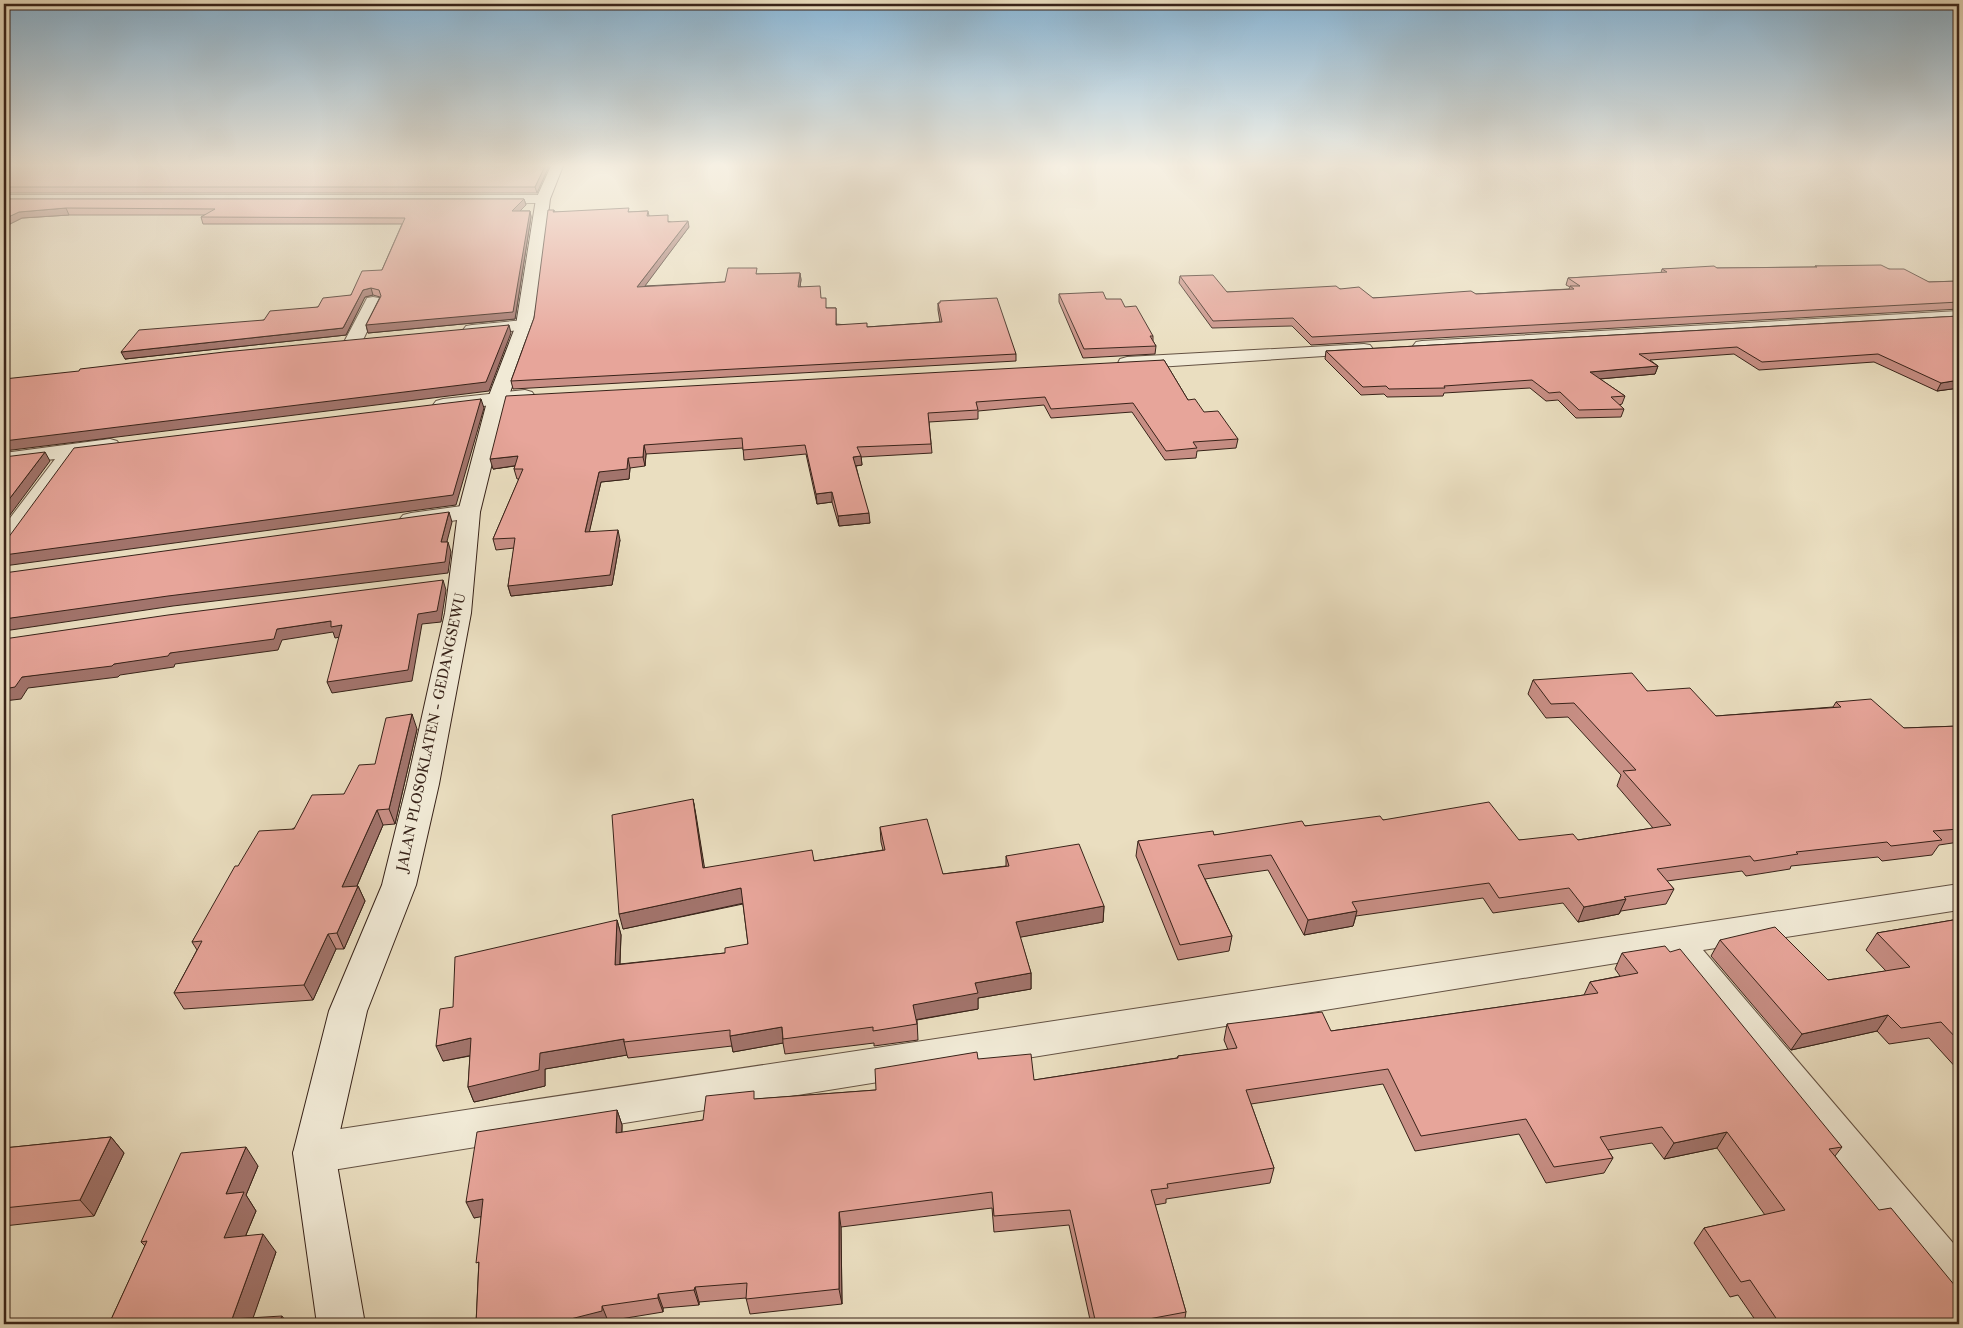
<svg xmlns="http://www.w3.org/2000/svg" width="1963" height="1328" viewBox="0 0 1963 1328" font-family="'Libre Caslon Text',serif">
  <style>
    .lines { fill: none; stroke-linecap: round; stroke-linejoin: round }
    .minor-casing { stroke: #645243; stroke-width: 2 }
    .secondary-casing { stroke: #382319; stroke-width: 2 }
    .minor { fill: #f1ead6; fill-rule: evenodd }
    .secondary { fill: #f1ead6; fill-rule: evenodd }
    .wall { fill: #c78e84; stroke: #382319 }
    .shaded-wall { fill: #a2746c; stroke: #382319 }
    .building { fill: #e7a59a; stroke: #382319 }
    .labels { text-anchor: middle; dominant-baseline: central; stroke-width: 4; stroke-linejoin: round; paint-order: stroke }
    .street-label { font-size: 14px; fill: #382319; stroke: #f1ead6 }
  </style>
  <rect width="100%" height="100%" fill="#eadec0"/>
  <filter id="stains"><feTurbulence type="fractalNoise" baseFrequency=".004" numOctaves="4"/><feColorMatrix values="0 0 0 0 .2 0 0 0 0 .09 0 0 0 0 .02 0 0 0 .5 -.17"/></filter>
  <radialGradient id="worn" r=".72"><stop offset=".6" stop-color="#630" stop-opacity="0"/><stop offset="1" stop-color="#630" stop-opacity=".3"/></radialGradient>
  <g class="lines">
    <defs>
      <path id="minor" d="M 4,195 L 543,195 L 550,199 L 543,203 L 4,203 Z
        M 373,297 L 379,298 L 381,302 L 362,342 L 359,346 L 353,347 L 347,346 L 344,342 L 365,302 L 367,298 Z
        M 1959,311 L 1959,321 L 1422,351 L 1416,350 L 1413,346 L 1416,342 L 1422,341 Z
        M 525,320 L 531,321 L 534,325 L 531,329 L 472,335 L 466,334 L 463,330 L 466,326 L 472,325 Z
        M 1364,344 L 1370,345 L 1373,349 L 1370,353 L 1127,369 L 1120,367 L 1118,363 L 1120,359 L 1127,357 Z
        M 525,390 L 532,392 L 535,396 L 532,400 L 443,411 L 436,409 L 433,405 L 436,401 L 443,399 Z
        M 110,439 L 117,441 L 120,445 L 117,449 L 79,455 L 12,547 L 4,549 L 4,526 L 55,459 L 4,465 L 4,453 Z
        M 469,505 L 477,507 L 480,512 L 477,517 L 411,527 L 403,525 L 399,520 L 403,515 L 411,513 Z
        M 1959,884 L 1959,910 L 1703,950 L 1959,1250 L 1959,1308 L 1943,1301 L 1666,955 L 314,1173 L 299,1167 L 293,1153 L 299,1139 L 314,1133 Z"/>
      <path id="secondary" d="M 551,166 L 563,166 L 550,199 L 534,325 L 508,398 L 480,512 L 471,613 L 439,784 L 416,885 L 367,1011 L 335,1153 L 365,1324 L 317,1324 L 293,1153 L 329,1011 L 382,885 L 407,784 L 445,613 L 458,512 L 488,398 L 516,325 L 536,199 Z"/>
    </defs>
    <use href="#minor" class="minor-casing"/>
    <use href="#secondary" class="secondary-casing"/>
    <use href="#minor" class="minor"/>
    <use href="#secondary" class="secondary"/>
  </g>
  <path class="wall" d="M 4,166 L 549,166 L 537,193 L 4,193 Z
    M 4,199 L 524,199 L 526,205 L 520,211 L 530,211 L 531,217 L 515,319 L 368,333 L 366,325 L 380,297 L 373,295 L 365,297 L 346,335 L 125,359 L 264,320 L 318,307 L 351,295 L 382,270 L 402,224 L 203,224 L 201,217 L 205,215 L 69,215 L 22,218 L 4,227 Z
    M 554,210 L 554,212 L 629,212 L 648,211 L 649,216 L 689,227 L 644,286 L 725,282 L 757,274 L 800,273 L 801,280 L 800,286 L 821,298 L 826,308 L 836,308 L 836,324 L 867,327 L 940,322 L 938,310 L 938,303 L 1016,354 L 1016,361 L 513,389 L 511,381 L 534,318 Z
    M 1815,266 L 1889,269 L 1929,282 L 1959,281 L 1959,309 L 1311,345 L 1292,326 L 1212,328 L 1179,283 L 1180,276 L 1227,292 L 1340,289 L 1373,298 L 1476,294 L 1569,289 L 1570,287 L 1566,285 L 1568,278 L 1661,273 L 1662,269 L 1717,268 L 1815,267 Z
    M 1059,294 L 1106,299 L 1125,307 L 1153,336 L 1153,341 L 1156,346 L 1155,354 L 1083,358 L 1059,302 Z
    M 1959,316 L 1959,388 L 1937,391 L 1874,362 L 1759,370 L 1734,354 L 1650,360 L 1658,366 L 1655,374 L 1600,379 L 1625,396 L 1622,404 L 1619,405 L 1624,409 L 1621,417 L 1576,418 L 1558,400 L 1546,401 L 1530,388 L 1444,393 L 1443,396 L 1387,397 L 1384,394 L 1361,395 L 1325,359 L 1326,351 Z
    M 1164,360 L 1188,400 L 1238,439 L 1236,448 L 1197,451 L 1196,458 L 1165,460 L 1132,412 L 1051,418 L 1044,405 L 978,411 L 978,419 L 929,422 L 932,453 L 861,457 L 862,465 L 856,466 L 870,523 L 839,526 L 832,502 L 817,504 L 806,454 L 744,460 L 743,448 L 646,454 L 645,466 L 630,468 L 629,479 L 601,482 L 589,532 L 620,540 L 612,585 L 511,596 L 508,586 L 514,548 L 496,550 L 493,539 L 519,479 L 517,479 L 514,469 L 515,466 L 493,469 Z
    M 1533,680 L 1647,691 L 1716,716 L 1833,707 L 1836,702 L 1904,728 L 1959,726 L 1959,842 L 1939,845 L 1932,855 L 1882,861 L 1878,857 L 1791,866 L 1790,869 L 1746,876 L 1742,871 L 1667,881 L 1674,889 L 1666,904 L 1621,911 L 1619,914 L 1578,922 L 1563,903 L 1493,913 L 1483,898 L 1356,916 L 1353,926 L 1304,935 L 1268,870 L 1205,879 L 1232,936 L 1229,951 L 1178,960 L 1136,856 L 1138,841 L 1214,835 L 1305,826 L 1383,820 L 1519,840 L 1578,840 L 1653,828 L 1617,786 L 1621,775 L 1568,717 L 1546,718 L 1528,694 Z
    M 417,729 L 395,824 L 383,825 L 357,886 L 358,886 L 365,901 L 344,949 L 336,949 L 313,1000 L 184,1009 L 174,993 L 197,950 L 192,942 L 238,866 L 344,794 L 375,764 Z
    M 693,799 L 704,868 L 814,861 L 883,850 L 881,842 L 880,827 L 943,874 L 1006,866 L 1006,856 L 1104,906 L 1103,922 L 1020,937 L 1031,973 L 1031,989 L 978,998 L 978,1009 L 917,1020 L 918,1040 L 874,1046 L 874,1043 L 785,1054 L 783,1043 L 733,1052 L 732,1046 L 628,1058 L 627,1055 L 545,1069 L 545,1086 L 474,1102 L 468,1087 L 470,1056 L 443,1061 L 453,1007 L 617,920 L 621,935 L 620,964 L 725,953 L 748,944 L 743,904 L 623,929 Z
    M 1959,919 L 1959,1071 L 1929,1038 L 1889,1044 L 1877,1031 L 1791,1050 L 1711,956 L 1720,940 L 1828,980 L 1886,971 L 1866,950 L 1877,933 Z
    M 1622,953 L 1842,1147 L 1835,1156 L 1959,1324 L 1758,1324 L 1738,1295 L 1730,1297 L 1694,1243 L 1704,1228 L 1765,1215 L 1717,1148 L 1664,1159 L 1652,1143 L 1608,1150 L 1613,1158 L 1604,1173 L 1546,1183 L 1519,1134 L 1415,1151 L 1383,1084 L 1251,1104 L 1274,1168 L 1270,1183 L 1166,1199 L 1166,1203 L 1155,1205 L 1186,1312 L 1184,1324 L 1091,1324 L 1069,1225 L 994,1232 L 992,1208 L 841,1227 L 842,1304 L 750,1314 L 746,1298 L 699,1302 L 699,1305 L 663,1308 L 663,1312 L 608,1321 L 608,1324 L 476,1324 L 481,1216 L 474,1218 L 617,1110 L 622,1125 L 622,1133 L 703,1120 L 756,1099 L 876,1090 L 978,1059 L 1034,1080 L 1177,1058 L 1178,1056 L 1228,1050 L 1224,1040 L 1227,1024 L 1331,1031 L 1584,995 L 1590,982 L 1620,976 L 1615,969 Z
    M 111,1137 L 124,1153 L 94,1216 L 4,1226 L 4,1148 Z
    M 258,1166 L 246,1195 L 256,1211 L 246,1235 L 276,1252 L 253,1317 L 109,1324 L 145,1246 L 141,1242 Z"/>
  <path class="shaded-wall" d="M 545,166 L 549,166 L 537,193 L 535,187 Z
    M 524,199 L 526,205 L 513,218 L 512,211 Z
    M 66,208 L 69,215 L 22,218 L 4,227 L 4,219 L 19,212 Z
    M 530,211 L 531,217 L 515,319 L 368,333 L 366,325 Z
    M 688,221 L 689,227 L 639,294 L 637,287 Z
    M 800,273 L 801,280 L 799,294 L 798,287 Z
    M 371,288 L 373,295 L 365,297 L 346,335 L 125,359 L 121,352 L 343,328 L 363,290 Z
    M 509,325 L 511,333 L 489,391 L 4,451 L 4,441 Z
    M 1658,366 L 1655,374 L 1587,380 L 1590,372 Z
    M 1959,380 L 1959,388 L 1937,391 L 1941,383 Z
    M 481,399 L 484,408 L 456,505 L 4,566 L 4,555 Z
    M 644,445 L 646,454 L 645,466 L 643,457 Z
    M 45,452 L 50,461 L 4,523 L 4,506 Z
    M 518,456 L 520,465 L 493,469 L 490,459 Z
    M 861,456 L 862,465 L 854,466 L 853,457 Z
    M 628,458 L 630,468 L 629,479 L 601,482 L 587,542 L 585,532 L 599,472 Z
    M 832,492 L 832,502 L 817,504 L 816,494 Z
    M 449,512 L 452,522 L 444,553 L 441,542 Z
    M 869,513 L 870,523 L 839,526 L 838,516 Z
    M 618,530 L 620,540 L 612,585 L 511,596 L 508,586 Z
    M 448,542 L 451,552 L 448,573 L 173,606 L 4,631 L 4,619 Z
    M 443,580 L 446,590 L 441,622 L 422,624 L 412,681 L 332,693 L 327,682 L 418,614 Z
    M 331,621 L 342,625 L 346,636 L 335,638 L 333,632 L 282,640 L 278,650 L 175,664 L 174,667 L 120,675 L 118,677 L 28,688 L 21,699 L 4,701 L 4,689 L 22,677 L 114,664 L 170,653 L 277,629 Z
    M 412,714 L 417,729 L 395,824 L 389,809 Z
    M 693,799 L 696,815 L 707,883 L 703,868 Z
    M 377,810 L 383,825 L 350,902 L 342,887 Z
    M 358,886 L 365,901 L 344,949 L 337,933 Z
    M 741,888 L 744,903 L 623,929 L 619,914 Z
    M 1626,899 L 1619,914 L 1578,922 L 1584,907 Z
    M 1104,906 L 1103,922 L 1016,938 L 1016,922 Z
    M 1357,911 L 1353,926 L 1304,935 L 1308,920 Z
    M 617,920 L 621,935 L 619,981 L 615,965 Z
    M 328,934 L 336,949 L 313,1000 L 304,985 Z
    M 1031,973 L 1031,989 L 978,998 L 978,1009 L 914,1020 L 913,1005 L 975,983 Z
    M 1888,1015 L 1877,1031 L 1791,1050 L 1802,1034 Z
    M 782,1027 L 783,1043 L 733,1052 L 730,1036 Z
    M 471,1038 L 478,1054 L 443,1061 L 436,1046 Z
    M 624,1039 L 624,1042 L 627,1055 L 545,1069 L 545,1086 L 474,1102 L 468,1087 L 540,1053 Z
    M 617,1110 L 622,1125 L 621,1149 L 616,1133 Z
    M 1727,1132 L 1717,1148 L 1664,1159 L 1674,1143 Z
    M 111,1137 L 124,1153 L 94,1216 L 80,1200 Z
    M 246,1147 L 258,1166 L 246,1195 L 256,1211 L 237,1256 L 224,1238 L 226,1194 Z
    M 483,1199 L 490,1215 L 474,1218 L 466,1202 Z
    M 839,1212 L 841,1227 L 842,1304 L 839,1289 Z
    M 263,1234 L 276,1252 L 251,1324 L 232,1319 Z
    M 695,1287 L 699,1302 L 699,1305 L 694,1290 Z
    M 658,1294 L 663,1308 L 663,1312 L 658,1298 Z
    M 602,1306 L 608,1321 L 608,1324 L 551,1324 Z
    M 282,1316 L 288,1324 L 278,1324 Z"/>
  <path class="building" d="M 4,166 L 545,166 L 535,187 L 4,187 Z
    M 4,199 L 524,199 L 512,211 L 530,211 L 513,312 L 366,325 L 381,296 L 379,290 L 371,288 L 363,290 L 343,328 L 121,352 L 139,330 L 264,320 L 270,311 L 318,307 L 323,298 L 351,295 L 362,271 L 382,270 L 405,218 L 201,217 L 215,209 L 66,208 L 19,212 L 4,219 Z
    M 629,208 L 628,212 L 648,211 L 647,216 L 668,215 L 668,222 L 688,221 L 637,287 L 725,282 L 728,268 L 757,268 L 756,274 L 800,273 L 798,287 L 820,286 L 821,298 L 826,298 L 826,308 L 836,308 L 836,325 L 867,323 L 867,327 L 942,322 L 938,303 L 940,303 L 940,301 L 997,298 L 1016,354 L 511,381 L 534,318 L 548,210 L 554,210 L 553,212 Z
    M 1881,265 L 1889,269 L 1904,269 L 1929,282 L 1959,281 L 1959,302 L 1312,337 L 1293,318 L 1213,321 L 1180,276 L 1213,275 L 1227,292 L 1336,286 L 1340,289 L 1359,287 L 1373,298 L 1471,291 L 1476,294 L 1574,289 L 1570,286 L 1580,286 L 1568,278 L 1667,272 L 1662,269 L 1714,266 L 1717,268 L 1817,267 L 1815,266 Z
    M 1103,292 L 1106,299 L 1121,299 L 1125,307 L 1136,306 L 1153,336 L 1150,336 L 1156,346 L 1084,349 L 1059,294 Z
    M 1959,316 L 1959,380 L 1941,383 L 1878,354 L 1762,362 L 1737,347 L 1639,354 L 1658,366 L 1590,372 L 1625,396 L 1611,397 L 1624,409 L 1579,410 L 1560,392 L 1549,393 L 1532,380 L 1444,386 L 1445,388 L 1389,389 L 1386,386 L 1363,387 L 1326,351 Z
    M 509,325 L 486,382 L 4,441 L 4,379 L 79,371 L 80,369 L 224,352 Z
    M 1164,360 L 1188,400 L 1195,399 L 1204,412 L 1218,411 L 1238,439 L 1193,442 L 1197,448 L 1166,451 L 1133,403 L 1051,409 L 1045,397 L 976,402 L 978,410 L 928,413 L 931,444 L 857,447 L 861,456 L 853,457 L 869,513 L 838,516 L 832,492 L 816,494 L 805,445 L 743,450 L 742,438 L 644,445 L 643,457 L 628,458 L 627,469 L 599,472 L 585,532 L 618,530 L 610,575 L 508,586 L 515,538 L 493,539 L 523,469 L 514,469 L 518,456 L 490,459 L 506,396 Z
    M 481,399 L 453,495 L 4,555 L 4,539 L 8,538 L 74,448 Z
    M 45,452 L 4,506 L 4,457 Z
    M 449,512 L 441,542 L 448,542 L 445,562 L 168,596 L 4,619 L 4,573 Z
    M 443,580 L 437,611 L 418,614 L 408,670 L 327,682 L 342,625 L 331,627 L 331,621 L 277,629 L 274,639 L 170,653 L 168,656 L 114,664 L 112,666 L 22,677 L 15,687 L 4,689 L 4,639 L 168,615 Z
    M 1632,673 L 1647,691 L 1690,688 L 1716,716 L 1841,707 L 1836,702 L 1871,699 L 1904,728 L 1959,726 L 1959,829 L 1933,831 L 1942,840 L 1891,846 L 1887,842 L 1796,852 L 1798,854 L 1754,861 L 1750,856 L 1657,869 L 1674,889 L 1624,897 L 1626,899 L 1584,907 L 1569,888 L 1499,898 L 1489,883 L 1352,902 L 1357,911 L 1308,920 L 1271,855 L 1198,865 L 1232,936 L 1180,945 L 1138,841 L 1213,831 L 1214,835 L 1302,821 L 1305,826 L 1380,816 L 1383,820 L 1489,802 L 1519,840 L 1573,834 L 1578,840 L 1671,825 L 1623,771 L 1636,770 L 1574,703 L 1551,704 L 1533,680 Z
    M 412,714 L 389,809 L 377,810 L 342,887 L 358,886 L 337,933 L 328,934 L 304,985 L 174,993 L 202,941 L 192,942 L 235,866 L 238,866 L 259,831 L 294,829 L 312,795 L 344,794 L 359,765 L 375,764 L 386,718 Z
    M 693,799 L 703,868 L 812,850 L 814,861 L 885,850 L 880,827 L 927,819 L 943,874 L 1009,866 L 1006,856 L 1079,844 L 1104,906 L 1016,922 L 1031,973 L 975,983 L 978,993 L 913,1005 L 917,1024 L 873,1031 L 873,1027 L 783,1039 L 782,1027 L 730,1036 L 730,1030 L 624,1042 L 624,1039 L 540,1053 L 539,1070 L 468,1087 L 471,1038 L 436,1046 L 440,1009 L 453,1007 L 455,957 L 617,920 L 615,965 L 725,953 L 725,948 L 748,944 L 741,888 L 619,914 L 612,815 Z
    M 1959,919 L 1959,1041 L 1941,1022 L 1901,1028 L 1888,1015 L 1802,1034 L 1720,940 L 1775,927 L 1828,980 L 1910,967 L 1877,933 Z
    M 1665,946 L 1670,952 L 1680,949 L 1842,1147 L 1829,1149 L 1879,1210 L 1891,1208 L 1956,1287 L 1959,1289 L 1959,1324 L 1780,1324 L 1750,1280 L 1741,1282 L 1704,1228 L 1785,1210 L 1727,1132 L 1674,1143 L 1662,1127 L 1600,1137 L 1613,1158 L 1554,1167 L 1526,1119 L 1421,1136 L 1388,1069 L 1246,1090 L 1274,1168 L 1167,1184 L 1168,1188 L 1151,1190 L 1186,1312 L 1122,1324 L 1096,1324 L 1070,1210 L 994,1216 L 992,1192 L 839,1212 L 839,1289 L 746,1299 L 747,1283 L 695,1287 L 694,1290 L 658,1294 L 658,1298 L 602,1306 L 602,1311 L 551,1324 L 476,1324 L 479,1262 L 476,1263 L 483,1199 L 466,1202 L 477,1132 L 617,1110 L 616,1133 L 703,1120 L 706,1096 L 754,1091 L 754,1099 L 876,1090 L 875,1069 L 977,1052 L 978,1059 L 1031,1054 L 1034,1080 L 1178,1058 L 1178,1056 L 1237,1048 L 1227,1024 L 1322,1012 L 1331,1031 L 1598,993 L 1590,982 L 1638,973 L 1622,953 Z
    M 111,1137 L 80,1200 L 4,1208 L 4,1148 Z
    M 246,1147 L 226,1194 L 244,1192 L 224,1238 L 263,1234 L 232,1319 L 282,1316 L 278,1324 L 109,1324 L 147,1241 L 141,1242 L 181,1153 Z"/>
  <linearGradient id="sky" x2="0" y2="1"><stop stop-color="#89b6d6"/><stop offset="0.47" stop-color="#f6f0e3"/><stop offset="1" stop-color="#f6f0e3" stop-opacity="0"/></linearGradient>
  <rect width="1963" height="352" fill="url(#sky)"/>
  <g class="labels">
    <g class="street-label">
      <text transform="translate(431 732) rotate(-78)">JALAN PLOSOKLATEN - GEDANGSEWU</text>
    </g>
  </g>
  <rect width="1963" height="1328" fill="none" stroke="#eadec0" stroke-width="20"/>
  <rect x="5" y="5" width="1953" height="1318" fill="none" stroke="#382319" stroke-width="2.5"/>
  <rect x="10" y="10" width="1943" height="1308" fill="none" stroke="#382319"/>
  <rect width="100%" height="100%" filter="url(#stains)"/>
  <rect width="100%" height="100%" fill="url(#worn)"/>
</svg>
